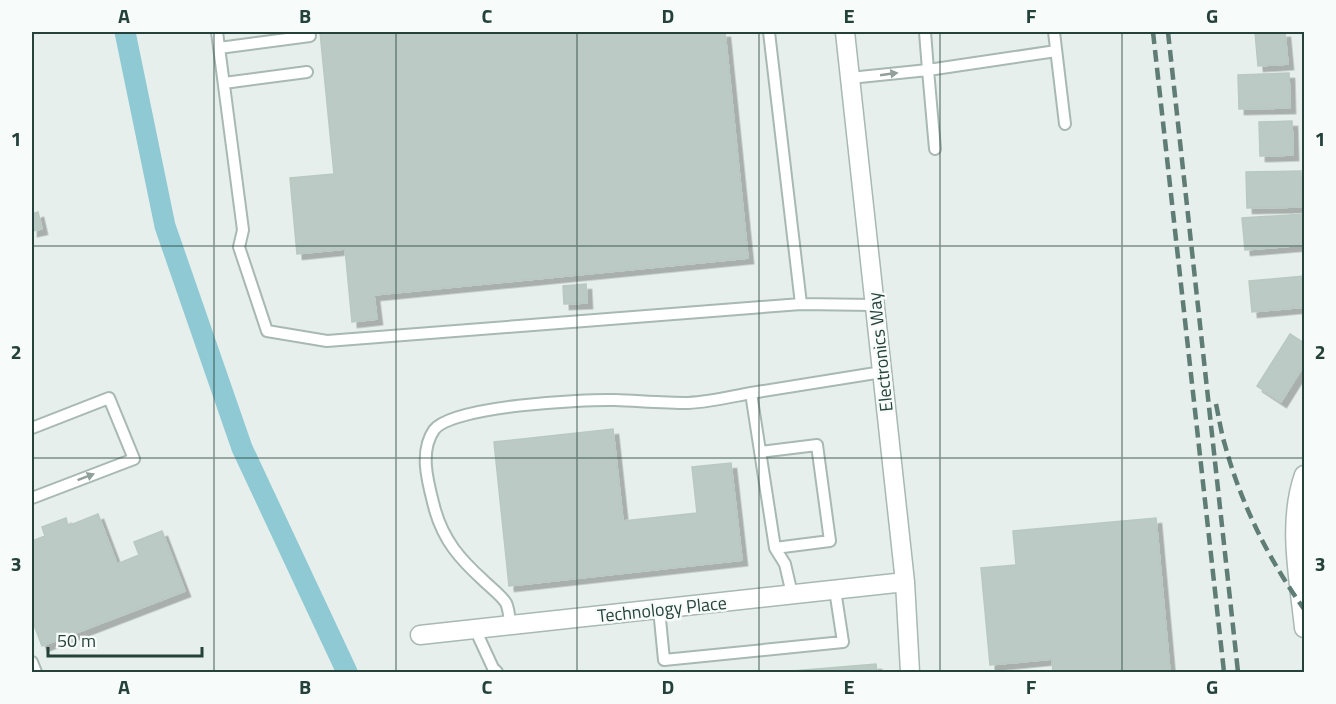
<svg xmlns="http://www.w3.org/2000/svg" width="1336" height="704" viewBox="0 0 1336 704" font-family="'Titillium Web',sans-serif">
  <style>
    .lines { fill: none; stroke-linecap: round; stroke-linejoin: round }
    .canal { stroke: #8ec9d4; stroke-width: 21 }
    .building { fill: #bbcac4; stroke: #b8c9c2; stroke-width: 1.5; filter: url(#shadow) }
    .lane-casing { stroke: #a8b8b2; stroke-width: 14 }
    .street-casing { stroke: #a8b8b2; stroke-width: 21 }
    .lane { stroke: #fff; stroke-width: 10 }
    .street { stroke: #fff; stroke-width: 18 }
    .rail { stroke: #5f7d75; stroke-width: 4.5; stroke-dasharray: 12 6; stroke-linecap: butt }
    .oneway { fill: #92a09c }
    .grid { fill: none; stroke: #24423a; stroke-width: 1.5; stroke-opacity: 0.55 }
    .labels { text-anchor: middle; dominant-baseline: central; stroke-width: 5; stroke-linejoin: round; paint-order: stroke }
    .street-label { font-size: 18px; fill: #24423a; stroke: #f7fbf9 }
    .neatline { fill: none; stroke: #24423a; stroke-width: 2 }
    .grid-label { font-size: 20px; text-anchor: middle; font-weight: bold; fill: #24423a }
  </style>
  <defs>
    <filter id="shadow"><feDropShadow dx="5.5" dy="5.5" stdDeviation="0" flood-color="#0004"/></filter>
  </defs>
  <rect width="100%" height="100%" fill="#e6efeb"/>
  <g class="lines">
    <path class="canal" d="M 125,32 L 165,226 L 242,448 L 347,672"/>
  </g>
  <path class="building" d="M 320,32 L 725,32 L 748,258 L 374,295 L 377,319 L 352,322 L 345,249 L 297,254 L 290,178 L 334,174 Z
    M 1255,32 L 1285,32 L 1288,64 L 1258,66 Z
    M 1289,73 L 1290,108 L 1239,109 L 1238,75 Z
    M 1292,121 L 1293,155 L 1260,156 L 1259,122 Z
    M 1301,171 L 1302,207 L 1247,208 L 1246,172 Z
    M 38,212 L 42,229 L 32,231 L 32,214 Z
    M 1304,214 L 1304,245 L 1245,250 L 1242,218 Z
    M 1304,276 L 1304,307 L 1252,312 L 1249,281 Z
    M 586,284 L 587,303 L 564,304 L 563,286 Z
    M 1290,334 L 1304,343 L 1304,365 L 1281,402 L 1257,386 Z
    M 613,429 L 623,521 L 697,513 L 692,467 L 731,463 L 742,560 L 509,586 L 494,442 Z
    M 98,514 L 117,564 L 139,555 L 134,542 L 162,531 L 185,591 L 42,646 L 34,625 L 32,626 L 32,541 L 45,536 L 42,527 L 66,518 L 68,526 Z
    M 1156,518 L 1170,672 L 1053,672 L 1052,659 L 990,665 L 981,568 L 1016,565 L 1013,531 Z
    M 876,664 L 877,672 L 780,672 Z"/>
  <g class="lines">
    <defs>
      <path id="lane" d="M 217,32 L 243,230 L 239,247 L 267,331 L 327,341 L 801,304 L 874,305
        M 769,32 L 801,304
        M 925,32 L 928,70 L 1056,51
        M 1054,32 L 1065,124
        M 219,48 L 310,36
        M 850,78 L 928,70 L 935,149
        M 224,83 L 307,72
        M 32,428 L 109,398 L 134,459 L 32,498
        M 760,452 L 817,445 L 830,541 L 775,548
        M 792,594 L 785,564 L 775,548 L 751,393 L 882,372
        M 659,609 L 664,660 L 843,642 L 835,590
        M 511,625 C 509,618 509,609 506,603 C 502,596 489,586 483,580 C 460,559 444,541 435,510 C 429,486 418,453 434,430 C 451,406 583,399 615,400 C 640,401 664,403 688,403 C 709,402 730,397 751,393
        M 475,629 L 493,668 L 497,672
        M 32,662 L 36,672"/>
      <path id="street" d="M 845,32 L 905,582 L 910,672
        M 1304,475 C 1287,523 1299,578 1304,628
        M 420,635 L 905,582"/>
    </defs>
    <use href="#lane" class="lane-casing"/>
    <use href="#street" class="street-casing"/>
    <use href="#lane" class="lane"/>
    <use href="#street" class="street"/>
    <path class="rail" d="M 1153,32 L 1224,672
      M 1168,32 L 1238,672
      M 1216,404 C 1219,418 1221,432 1225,445 C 1241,504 1269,560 1304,609"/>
  </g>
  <defs><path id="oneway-solid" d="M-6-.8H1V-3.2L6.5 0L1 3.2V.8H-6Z" transform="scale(1.5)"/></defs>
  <g class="oneway">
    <use href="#oneway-solid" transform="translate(889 74) rotate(-8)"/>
    <use href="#oneway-solid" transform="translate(86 477) rotate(-21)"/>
  </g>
  <path class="grid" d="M 214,32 L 214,672M 396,32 L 396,672M 577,32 L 577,672M 759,32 L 759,672M 940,32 L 940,672M 1122,32 L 1122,672M 32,246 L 1304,246M 32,458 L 1304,458"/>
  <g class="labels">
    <g class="street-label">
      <text transform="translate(880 352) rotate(-96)">Electronics Way</text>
      <text transform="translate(662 609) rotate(-6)">Technology Place</text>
    </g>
  </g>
  <rect width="1336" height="704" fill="none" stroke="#f7fbf9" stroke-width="66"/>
  <path d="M48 647v9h154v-9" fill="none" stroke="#24423a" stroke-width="3"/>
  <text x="57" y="647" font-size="18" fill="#24423a" stroke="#f7fbf9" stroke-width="4.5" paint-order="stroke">50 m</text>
  <rect x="33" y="33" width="1270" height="638" class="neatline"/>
  <g class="grid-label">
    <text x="124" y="23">A</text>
    <text x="305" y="23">B</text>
    <text x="487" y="23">C</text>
    <text x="668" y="23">D</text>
    <text x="849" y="23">E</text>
    <text x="1031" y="23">F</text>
    <text x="1212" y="23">G</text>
    <text x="16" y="146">1</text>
    <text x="1320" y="146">1</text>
    <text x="16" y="359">2</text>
    <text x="1320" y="359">2</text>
    <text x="16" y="571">3</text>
    <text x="1320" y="571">3</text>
    <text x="124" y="694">A</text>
    <text x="305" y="694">B</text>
    <text x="487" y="694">C</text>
    <text x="668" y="694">D</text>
    <text x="849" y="694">E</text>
    <text x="1031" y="694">F</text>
    <text x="1212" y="694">G</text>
  </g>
</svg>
